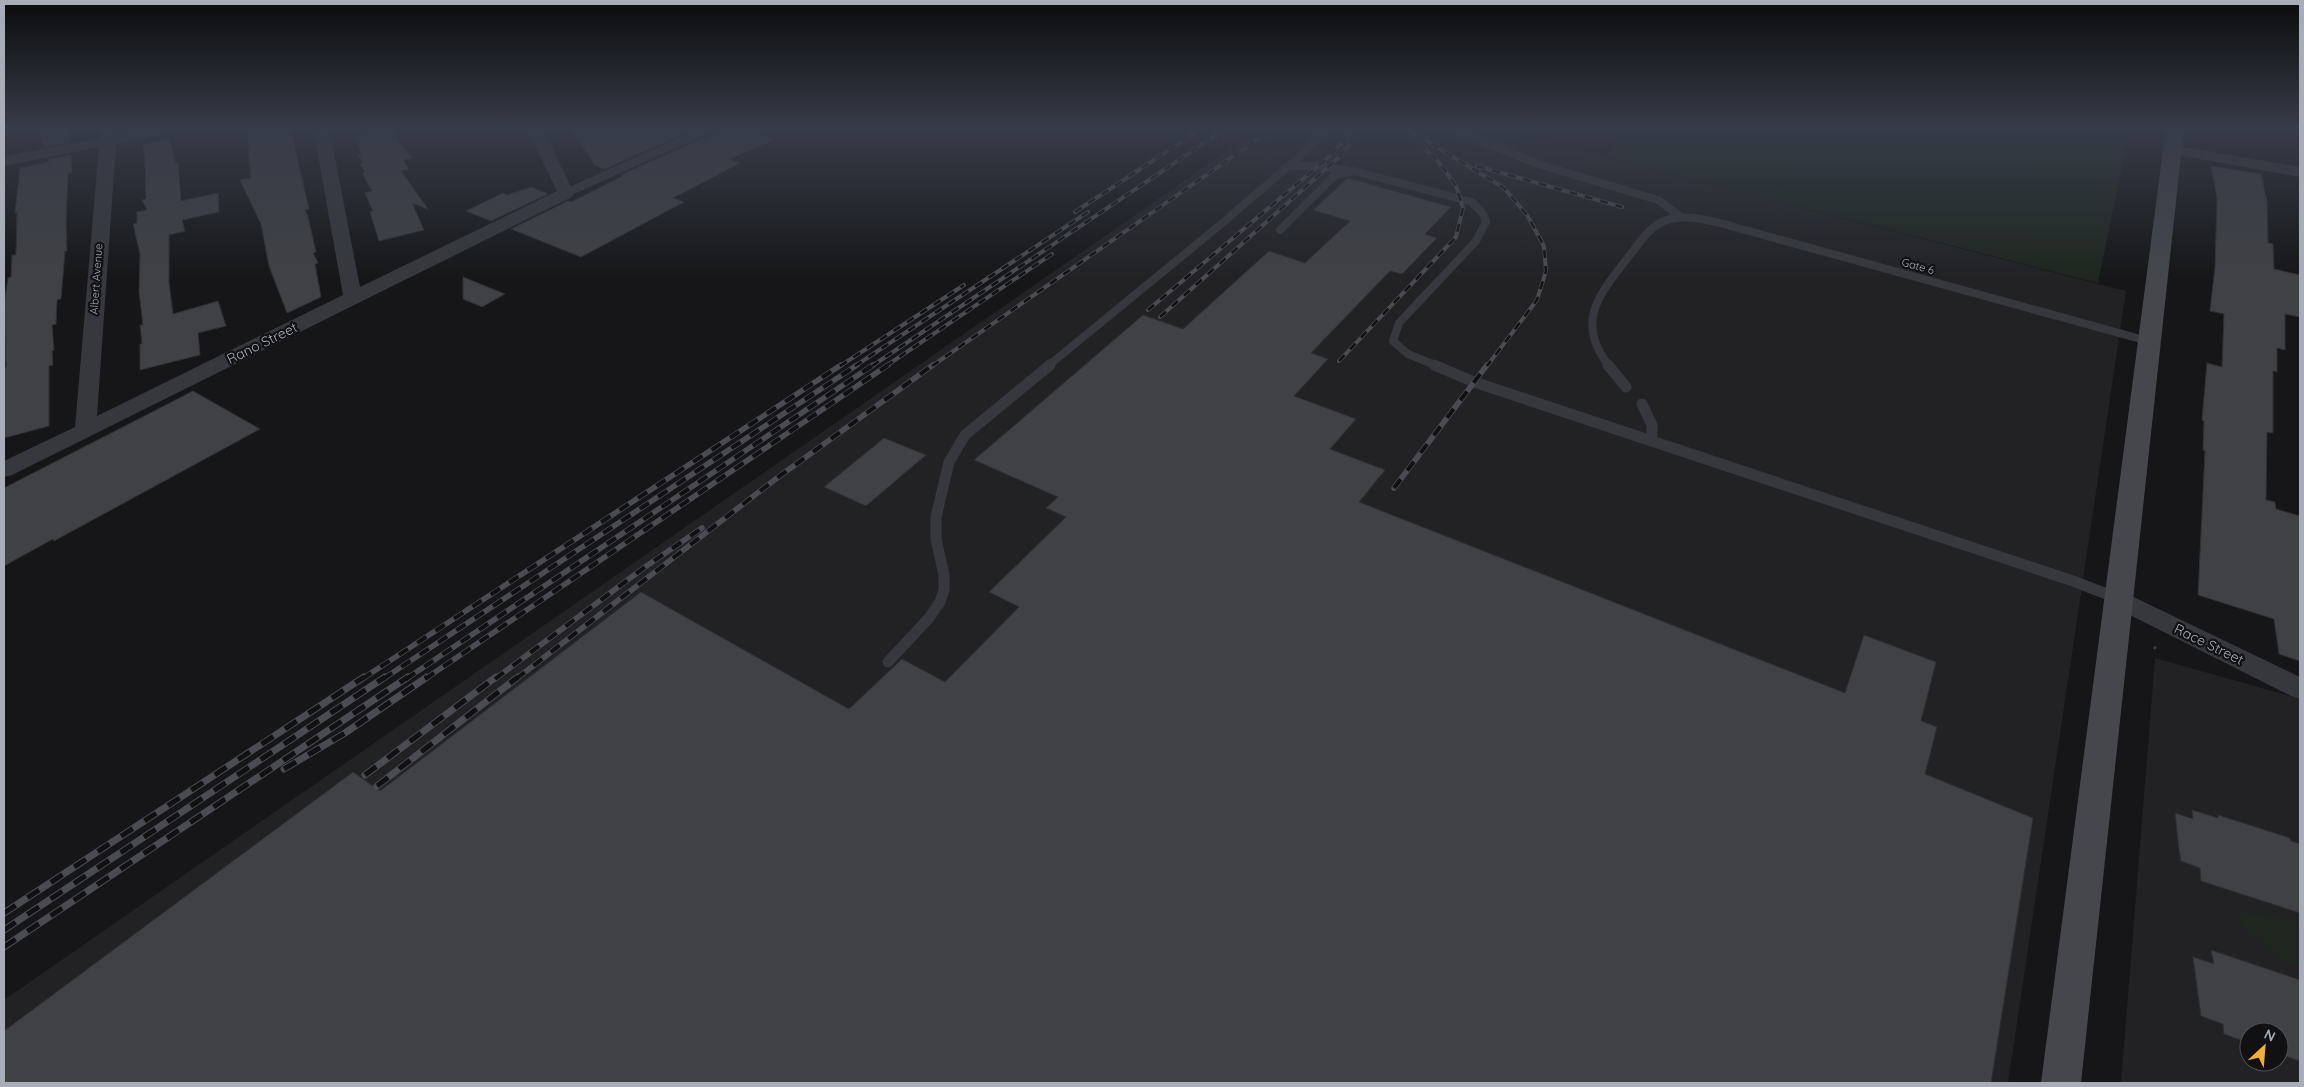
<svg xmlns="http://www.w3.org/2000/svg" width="2304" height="1087" viewBox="0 0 2304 1087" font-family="Quicksand,sans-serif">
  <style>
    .built { fill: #222225; fill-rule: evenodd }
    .green { fill: #1e261f }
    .building { fill: #404145; stroke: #303034 }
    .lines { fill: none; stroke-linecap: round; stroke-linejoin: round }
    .path { stroke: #3d3f44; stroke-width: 3; stroke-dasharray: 2.5 4; stroke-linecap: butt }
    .lane-far1 { stroke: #37383d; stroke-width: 8 }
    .lane { stroke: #37383d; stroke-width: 11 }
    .street { fill: #37383d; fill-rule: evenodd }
    .secondary { fill: #45474d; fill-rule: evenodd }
    .rail-far2-casing { stroke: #4a4c52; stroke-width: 4 }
    .rail-far1-casing { stroke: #4a4c52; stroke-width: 5.5 }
    .rail-casing { stroke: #4a4c52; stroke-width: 7 }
    .rail-far2 { stroke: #111113; stroke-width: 2.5; stroke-dasharray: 8; stroke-linecap: butt }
    .rail-far1 { stroke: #111113; stroke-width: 4; stroke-dasharray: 11; stroke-linecap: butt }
    .rail { stroke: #111113; stroke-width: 5; stroke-dasharray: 14; stroke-linecap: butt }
    .labels { text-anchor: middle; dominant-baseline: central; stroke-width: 4.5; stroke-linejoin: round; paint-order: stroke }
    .far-street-label { font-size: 11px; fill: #a8adb8; stroke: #111113 }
    .street-label { font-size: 14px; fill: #a8adb8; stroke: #111113 }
  </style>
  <rect width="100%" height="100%" fill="#161618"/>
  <path class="built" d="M 1262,127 L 1489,127 L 2126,291 L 2008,1083 L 4,1083 L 4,1000 Z
    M 2155,658 L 2300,699 L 2300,1083 L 2121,1083 ZM 2249,1032 L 2279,1032 L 2279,1062 L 2249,1062 Z"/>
  <path class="green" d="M 1629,127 L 2130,127 L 2098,283 L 1605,157 Z
    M 2242,913 L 2277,916 L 2300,924 L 2300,967 L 2285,962 L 2242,926 L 2239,918 Z"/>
  <path class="building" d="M 38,127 L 68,127 L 70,142 L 44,147 Z
    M 261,127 L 290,127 L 309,209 L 305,210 L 308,217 L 316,252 L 313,253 L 318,263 L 315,264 L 321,297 L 287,313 L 269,266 L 261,224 L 240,180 L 251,178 L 247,130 Z
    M 569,127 L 698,127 L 605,169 L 595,165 Z
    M 734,127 L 744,127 L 774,140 L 729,159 L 740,163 L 673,198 L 684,202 L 581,257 L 511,229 L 568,201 L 571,202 L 623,176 L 621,175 L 703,138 L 703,140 Z
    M 394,128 L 399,141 L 412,158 L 403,160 L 409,169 L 401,171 L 428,209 L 412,203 L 424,230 L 379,241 L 370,212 L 373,211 L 365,193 L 372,191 L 362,173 L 365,172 L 360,164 L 363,163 L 358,155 L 361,154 L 354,137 Z
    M 170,138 L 175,163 L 178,163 L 181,201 L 218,193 L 219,212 L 182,220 L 185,231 L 169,235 L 169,282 L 173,314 L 218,301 L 226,326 L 198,333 L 200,355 L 140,370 L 140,344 L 142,344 L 140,325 L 143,325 L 139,292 L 140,254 L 133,224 L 137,223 L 137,212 L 147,210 L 142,200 L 146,199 L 145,158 L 142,145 Z
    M 71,155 L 72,173 L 68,173 L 66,223 L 67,251 L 65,251 L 61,299 L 57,300 L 56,324 L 52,325 L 54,350 L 52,351 L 53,365 L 49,366 L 49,426 L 4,438 L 4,368 L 6,367 L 4,303 L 8,278 L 11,277 L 12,255 L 16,255 L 17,212 L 15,213 L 20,168 L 49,162 L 48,159 Z
    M 2211,166 L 2261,174 L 2267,202 L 2268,243 L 2273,244 L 2274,269 L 2300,275 L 2300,317 L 2285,314 L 2285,350 L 2277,348 L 2277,372 L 2273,371 L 2273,433 L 2267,432 L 2266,500 L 2275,502 L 2276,509 L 2300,516 L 2300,661 L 2279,654 L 2274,619 L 2198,595 L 2205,451 L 2203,450 L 2204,421 L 2202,420 L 2207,363 L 2222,367 L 2224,314 L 2210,311 L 2215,267 L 2217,198 Z
    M 1348,178 L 1451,207 L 1425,234 L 1437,238 L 1402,274 L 1390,271 L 1311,353 L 1328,359 L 1294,396 L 1356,419 L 1330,449 L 1385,470 L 1359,502 L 1845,693 L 1864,635 L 1936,662 L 1921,721 L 1937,727 L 1925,774 L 2033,818 L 1991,1083 L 4,1083 L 4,1031 L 353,772 L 380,791 L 641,592 L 849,709 L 902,659 L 945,682 L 1019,607 L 989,592 L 1066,517 L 1046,508 L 1058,497 L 974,460 L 1143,315 L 1183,329 L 1269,251 L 1305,263 L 1350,221 L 1313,210 Z
    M 531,187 L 548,194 L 491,221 L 466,211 L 503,193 L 507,195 Z
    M 463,277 L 505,294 L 482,307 L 463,299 Z
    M 193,391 L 260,429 L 54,541 L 53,539 L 4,566 L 4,488 Z
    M 884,438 L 926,455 L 866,506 L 824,487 Z
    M 2192,810 L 2218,818 L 2218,815 L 2240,822 L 2290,838 L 2291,841 L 2300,844 L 2300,913 L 2201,881 L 2200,868 L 2181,861 L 2179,849 L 2175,813 L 2193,819 Z
    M 2211,950 L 2300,980 L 2300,1061 L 2279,1054 L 2279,1032 L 2249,1032 L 2249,1043 L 2224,1034 L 2223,1024 L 2201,1016 L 2193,957 L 2214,964 Z"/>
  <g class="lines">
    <path class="path" d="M 2154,647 L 2158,651"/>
    <path class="lane-far1" d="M 1446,127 L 1538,164 L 1658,200 L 1681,217
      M 1288,166 L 1317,166 L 1346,170
      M 566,193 L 713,127
      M 1280,230 L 1335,175 L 1354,171 L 1472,202 L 1483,214 L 1486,222 L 1476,241 L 1399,323 L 1393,341 L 1408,354 L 1437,366
      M 1048,366 L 1220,225 L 1307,150 L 1325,127
      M 1609,366 C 1574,321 1600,294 1629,256 C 1639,244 1648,228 1664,221 C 1681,214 1702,219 1720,223 L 2148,341"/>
    <path class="lane" d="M 1434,365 L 1474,382 L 2073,581 L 2117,598
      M 1608,365 L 1626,387
      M 1642,404 L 1652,425 L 1652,440
      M 888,662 L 929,618 L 940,602 L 944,590 L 944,575 L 936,539 L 936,517 L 949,462 L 965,435 L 1050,365"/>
    <path class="street" d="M 101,127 L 117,127 L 116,135 L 155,127 L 188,127 L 180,132 L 116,144 L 97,416 L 343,295 L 313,127 L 329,127 L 360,287 L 557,191 L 526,127 L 542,127 L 574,193 L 572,197 L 12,475 L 4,477 L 4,461 L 75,427 L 99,147 L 4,166 L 4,156 L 100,138 Z
      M 2172,145 L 2300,167 L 2300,177 L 2166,153 L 2164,150 L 2166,147 Z
      M 2117,589 L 2300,677 L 2300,699 L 2291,696 L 2108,604 L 2105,598 L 2108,592 Z"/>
    <path class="secondary" d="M 2166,127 L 2184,127 L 2081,1083 L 2041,1083 Z"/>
    <defs>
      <path id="rail-far2" d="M 1404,127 L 1504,188 L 1527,215 L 1544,246 L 1546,271 L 1537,300 L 1487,366
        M 1224,137 L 1239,127
        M 1477,166 L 1622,207
        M 1075,212 L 1204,127
        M 1148,310 L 1330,156 L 1356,127
        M 1160,317 L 1338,158 L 1354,139
        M 1339,361 L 1456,237 L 1463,208 L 1456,186 L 1437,160 L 1419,143
        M 840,366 L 964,285
        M 855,366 L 1088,212
        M 872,366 L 1228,127
        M 886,366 L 1052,254
        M 932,366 L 1275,127"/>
      <path id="rail-far1" d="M 1394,488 L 1487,365
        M 362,679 L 841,365
        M 383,679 L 857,365
        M 406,679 L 873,365
        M 425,679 L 888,365
        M 495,679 L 645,567 L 702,528
        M 516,679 L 777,478 L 933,365"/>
      <path id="rail" d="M 284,769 L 345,733 L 427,677
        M 365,775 L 496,677
        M 377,786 L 518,677
        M 4,913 L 364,677
        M 4,930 L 385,677
        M 4,947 L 408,677"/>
    </defs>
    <use href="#rail-far2" class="rail-far2-casing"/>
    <use href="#rail-far1" class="rail-far1-casing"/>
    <use href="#rail" class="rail-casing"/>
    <use href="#rail-far2" class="rail-far2"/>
    <use href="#rail-far1" class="rail-far1"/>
    <use href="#rail" class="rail"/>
  </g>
  <linearGradient id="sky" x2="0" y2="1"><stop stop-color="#0c0c0d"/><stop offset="0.46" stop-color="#363c48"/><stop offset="1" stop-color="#363c48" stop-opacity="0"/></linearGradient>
  <rect width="2304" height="279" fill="url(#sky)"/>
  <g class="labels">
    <g class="far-street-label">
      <text transform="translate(1918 266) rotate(15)">Gate 6</text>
      <text transform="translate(96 279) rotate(-86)">Albert Avenue</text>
    </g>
    <g class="street-label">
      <text transform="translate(262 343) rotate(-26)">Rano Street</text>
      <text transform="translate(2209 644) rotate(26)">Race Street</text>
    </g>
  </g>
  <rect width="2304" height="1087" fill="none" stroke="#a8adb8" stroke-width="10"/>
  <g transform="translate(2264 1047) rotate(26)"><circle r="24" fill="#111113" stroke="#4d4f55"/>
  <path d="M0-4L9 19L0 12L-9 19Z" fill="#f2b134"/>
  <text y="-8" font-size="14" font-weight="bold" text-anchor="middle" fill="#a8adb8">N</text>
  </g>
</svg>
